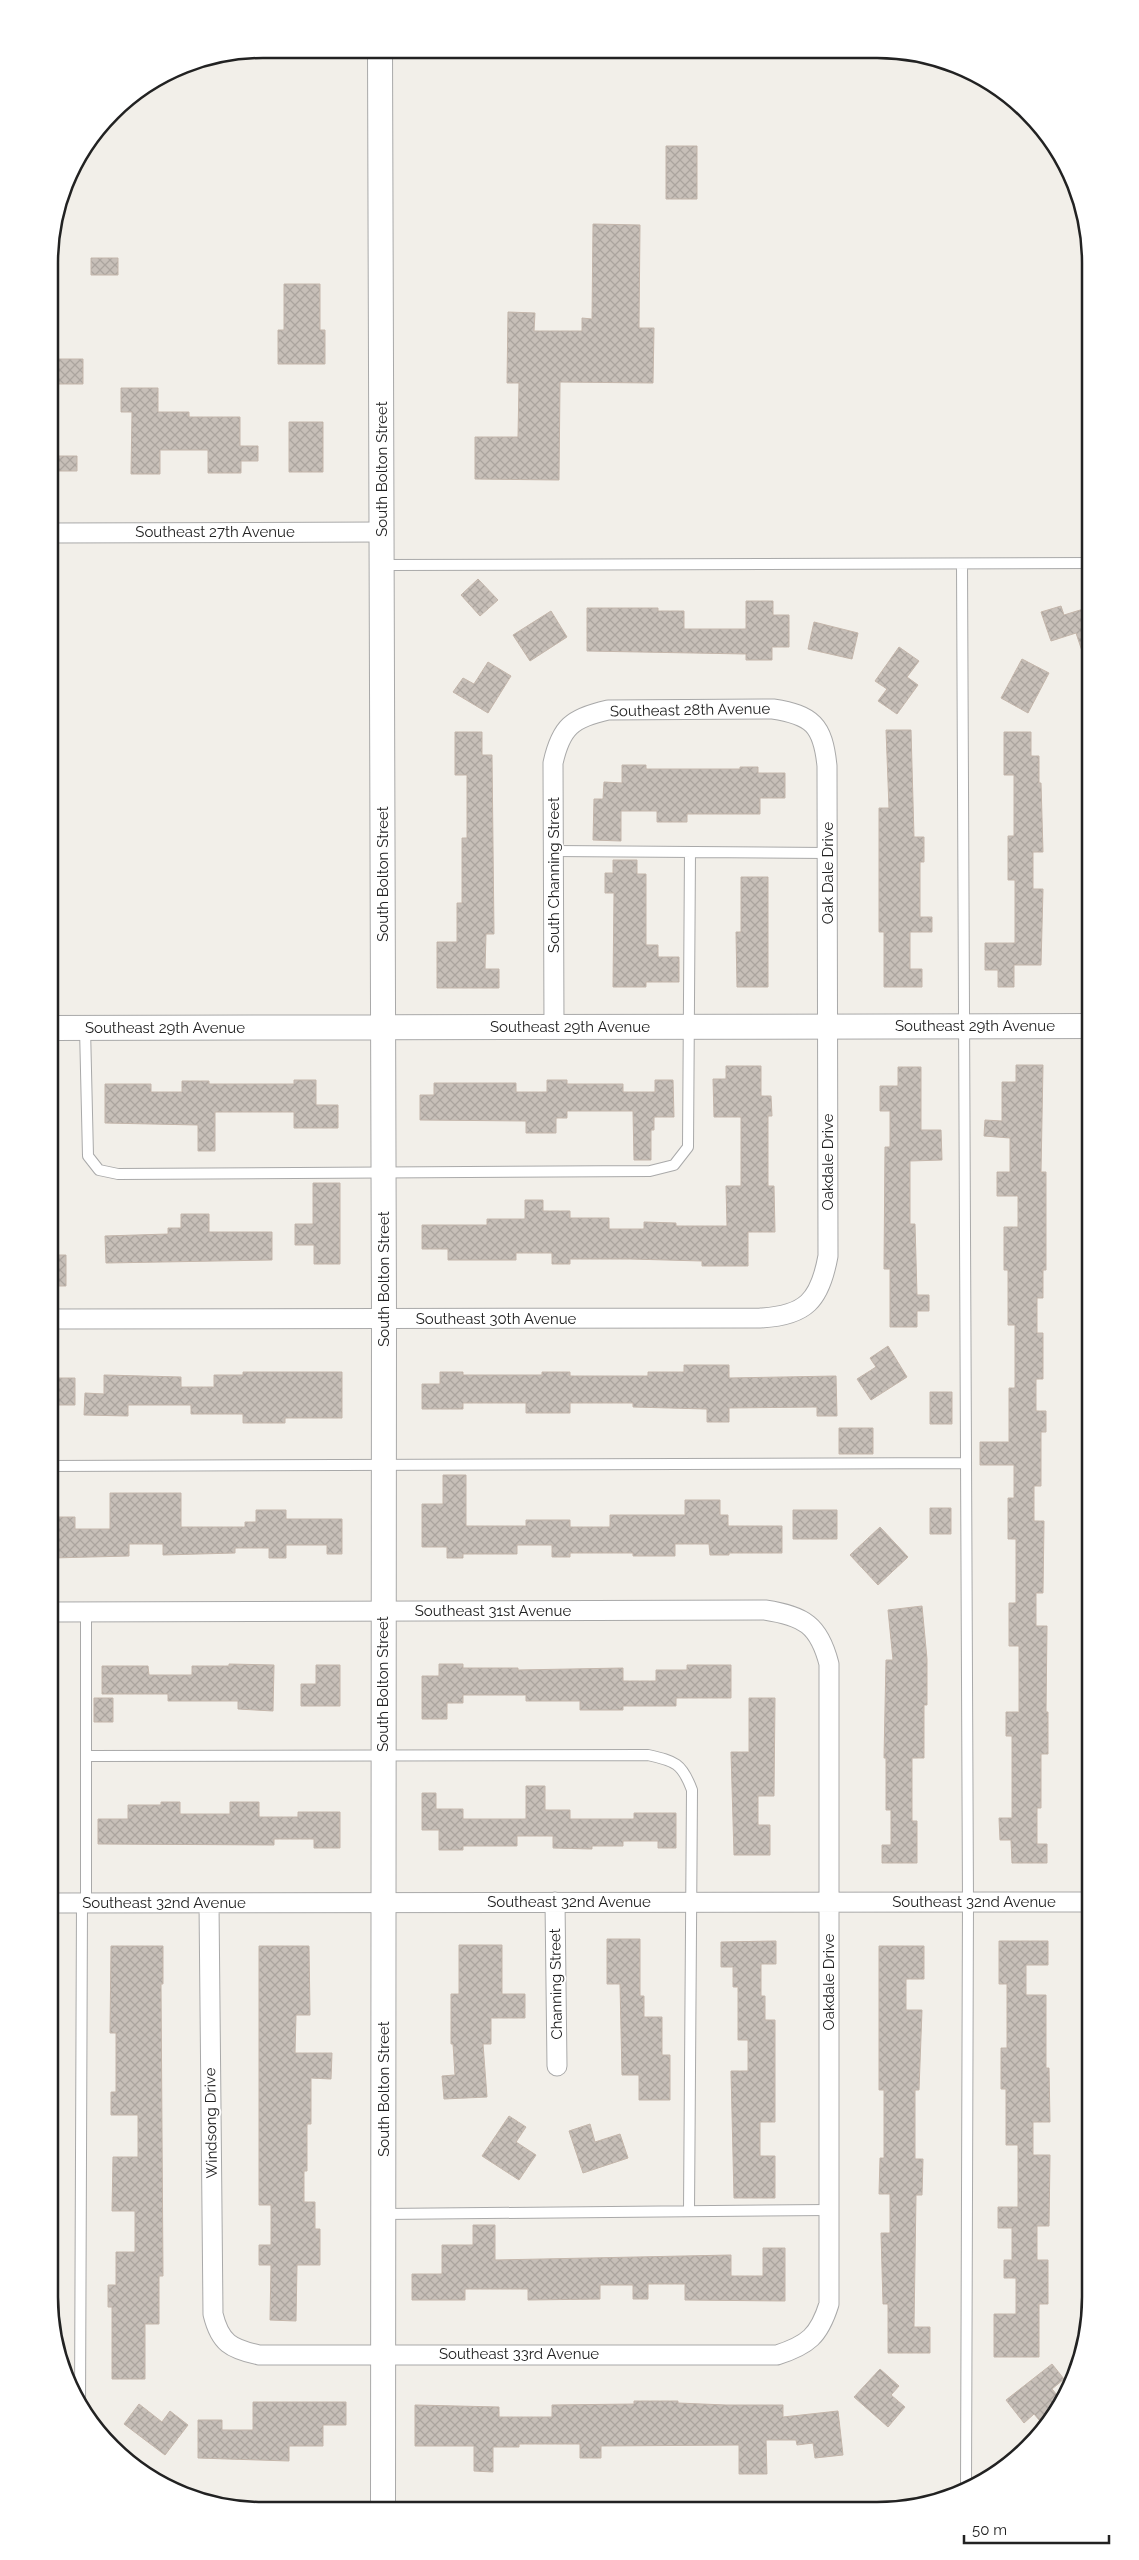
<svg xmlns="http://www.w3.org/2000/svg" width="1139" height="2560" viewBox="0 0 1139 2560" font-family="Raleway,sans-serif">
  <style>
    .building { fill: url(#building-cross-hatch); stroke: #c4b6ab }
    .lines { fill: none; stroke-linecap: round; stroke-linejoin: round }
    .service-casing { stroke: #a9a9a9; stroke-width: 12 }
    .minor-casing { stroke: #a9a9a9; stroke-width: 21 }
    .tertiary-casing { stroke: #a9a9a9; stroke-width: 26 }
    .service { stroke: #fff; stroke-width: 10 }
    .minor { stroke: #fff; stroke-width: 19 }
    .tertiary { stroke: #fff; stroke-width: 24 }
    .labels { text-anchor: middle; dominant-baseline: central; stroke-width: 4; stroke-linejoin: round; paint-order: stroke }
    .street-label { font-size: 15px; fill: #222; stroke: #fff }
    .rim { fill: none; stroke: #222; stroke-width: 2.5 }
  </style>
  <defs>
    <pattern id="building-cross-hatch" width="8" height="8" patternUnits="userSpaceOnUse" patternTransform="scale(1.25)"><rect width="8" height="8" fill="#c7bfb8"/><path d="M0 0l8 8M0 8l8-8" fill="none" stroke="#aba49e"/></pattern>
  </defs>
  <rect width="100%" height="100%" fill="#f2efe9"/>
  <path class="building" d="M 666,146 L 697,146 L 697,199 L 666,199 Z
    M 593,224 L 640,225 L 639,328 L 654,328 L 653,383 L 560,382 L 559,480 L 475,479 L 475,437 L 518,437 L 519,383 L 507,383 L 508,312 L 535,313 L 534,331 L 582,331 L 582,318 L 592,319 Z
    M 91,258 L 118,258 L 118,275 L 91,275 Z
    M 284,284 L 320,284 L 320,330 L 325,330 L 325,364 L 278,364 L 278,330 L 284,330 Z
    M 54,359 L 83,359 L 83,384 L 54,384 Z
    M 121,388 L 158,388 L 158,412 L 189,412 L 189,417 L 240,417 L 240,446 L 258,446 L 258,461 L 241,461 L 241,473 L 208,473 L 208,450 L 160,450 L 160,474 L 131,474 L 132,412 L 121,412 Z
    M 289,422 L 323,422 L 323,472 L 289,472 Z
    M 49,456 L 77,456 L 77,471 L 49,471 Z
    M 478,579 L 498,600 L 480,616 L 461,595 Z
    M 746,601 L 773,601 L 773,615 L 789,615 L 789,647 L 772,647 L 772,660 L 746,660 L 746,654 L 587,651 L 587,608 L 658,608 L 658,611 L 684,611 L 684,629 L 746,629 Z
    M 1061,606 L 1064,615 L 1090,607 L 1090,665 L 1087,666 L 1076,633 L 1051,641 L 1041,612 Z
    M 551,611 L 567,637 L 530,661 L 513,635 Z
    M 814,622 L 858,633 L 852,659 L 808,649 Z
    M 899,647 L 919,661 L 907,677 L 918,685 L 897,714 L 878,701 L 887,689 L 875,681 Z
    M 1022,659 L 1049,673 L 1028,713 L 1001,698 Z
    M 488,662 L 511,676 L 488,713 L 453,692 L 463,678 L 474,684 Z
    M 886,730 L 911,730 L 914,837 L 924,837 L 924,862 L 920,862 L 920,917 L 932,917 L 932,932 L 910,932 L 910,969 L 922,969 L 922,987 L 884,987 L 884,932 L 879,932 L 879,808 L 889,808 Z
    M 455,732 L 482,732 L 482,755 L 492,755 L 494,934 L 486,934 L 485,969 L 499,969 L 499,988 L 437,988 L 437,942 L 457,942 L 457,903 L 462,903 L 462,838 L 467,838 L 467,775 L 455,775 Z
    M 1004,732 L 1031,732 L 1031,756 L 1039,756 L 1039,783 L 1041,783 L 1043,852 L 1033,852 L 1033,889 L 1043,889 L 1041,965 L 1014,965 L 1014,987 L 998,987 L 998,970 L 985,970 L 985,943 L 1015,943 L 1015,880 L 1008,880 L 1008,836 L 1014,836 L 1014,775 L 1004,775 Z
    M 622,765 L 646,765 L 646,769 L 740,769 L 740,767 L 758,767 L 758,773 L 785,773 L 785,798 L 760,798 L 760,814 L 687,814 L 687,822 L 657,822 L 657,811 L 621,811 L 621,841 L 593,840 L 594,799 L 603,799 L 604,782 L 622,783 Z
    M 613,860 L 637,860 L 637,874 L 646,874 L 646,945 L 658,945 L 658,957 L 679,957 L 679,982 L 646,982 L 646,987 L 613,987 L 614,893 L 605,893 L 605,873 L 613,873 Z
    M 741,877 L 768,877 L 768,987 L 737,987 L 736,932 L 741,932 Z
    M 1016,1065 L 1043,1065 L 1041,1172 L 1046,1172 L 1046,1270 L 1043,1270 L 1043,1298 L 1037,1298 L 1037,1333 L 1043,1333 L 1043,1379 L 1036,1379 L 1036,1411 L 1046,1411 L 1046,1432 L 1041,1432 L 1041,1486 L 1034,1486 L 1034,1521 L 1044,1521 L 1043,1593 L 1036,1593 L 1036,1626 L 1047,1626 L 1046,1712 L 1048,1712 L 1048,1754 L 1041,1754 L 1041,1808 L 1037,1808 L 1037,1844 L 1047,1844 L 1047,1863 L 1012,1863 L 1011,1840 L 1000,1840 L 999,1818 L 1012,1818 L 1012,1736 L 1006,1736 L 1006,1712 L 1019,1712 L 1019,1646 L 1009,1646 L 1009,1603 L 1016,1603 L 1016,1539 L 1008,1539 L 1008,1498 L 1014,1498 L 1014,1465 L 980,1465 L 980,1442 L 1009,1442 L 1009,1388 L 1015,1388 L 1015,1325 L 1008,1325 L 1008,1270 L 1004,1270 L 1004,1227 L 1018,1227 L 1018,1196 L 997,1196 L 997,1172 L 1010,1172 L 1010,1138 L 984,1136 L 985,1120 L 1002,1121 L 1002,1082 L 1016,1082 Z
    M 726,1066 L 761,1066 L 761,1096 L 771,1096 L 772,1116 L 768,1116 L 768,1186 L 774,1186 L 775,1232 L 748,1232 L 748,1266 L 702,1266 L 702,1261 L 631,1259 L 570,1259 L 570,1264 L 552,1264 L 552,1253 L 516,1253 L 516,1260 L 448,1260 L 448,1249 L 422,1249 L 422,1225 L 487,1225 L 487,1219 L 525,1219 L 525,1200 L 543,1200 L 543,1211 L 570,1211 L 570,1218 L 609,1218 L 609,1229 L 644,1229 L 644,1222 L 676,1223 L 676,1226 L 727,1226 L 726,1186 L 741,1186 L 741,1117 L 714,1117 L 713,1079 L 726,1079 Z
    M 898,1067 L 921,1067 L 921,1130 L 941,1130 L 942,1160 L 910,1161 L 910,1224 L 915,1224 L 917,1295 L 929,1295 L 929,1311 L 917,1311 L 917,1327 L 890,1327 L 890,1269 L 884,1269 L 885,1147 L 890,1147 L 890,1111 L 880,1111 L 880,1086 L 898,1086 Z
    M 294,1080 L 316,1080 L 316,1105 L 338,1105 L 338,1128 L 294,1128 L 294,1112 L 215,1112 L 215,1151 L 198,1151 L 198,1125 L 105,1123 L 105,1084 L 151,1084 L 151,1092 L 182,1092 L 182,1081 L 209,1081 L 209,1084 L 294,1084 Z
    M 547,1080 L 567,1080 L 567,1084 L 623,1084 L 623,1092 L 655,1092 L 655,1080 L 673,1080 L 674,1117 L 654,1117 L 654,1130 L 651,1130 L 651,1160 L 634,1160 L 633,1111 L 567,1111 L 567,1118 L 556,1118 L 556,1133 L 526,1133 L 526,1121 L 420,1120 L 420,1095 L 434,1095 L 434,1083 L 516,1083 L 516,1092 L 547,1092 Z
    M 313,1183 L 340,1183 L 340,1264 L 314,1264 L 314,1245 L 295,1245 L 295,1224 L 313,1224 Z
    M 181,1214 L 209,1214 L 209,1232 L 272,1232 L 272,1260 L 106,1263 L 105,1236 L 168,1234 L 168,1228 L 181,1228 Z
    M 49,1255 L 66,1255 L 66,1286 L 49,1286 Z
    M 888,1346 L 907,1377 L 871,1400 L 857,1379 L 876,1367 L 870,1358 Z
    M 684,1365 L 729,1365 L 729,1378 L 836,1376 L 837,1416 L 817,1416 L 817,1407 L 729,1408 L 729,1422 L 707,1422 L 707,1409 L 633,1407 L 633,1403 L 570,1403 L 570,1413 L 526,1413 L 526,1403 L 463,1403 L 463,1409 L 422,1409 L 422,1384 L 440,1384 L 440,1372 L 463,1372 L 463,1375 L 542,1375 L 542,1372 L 570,1372 L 570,1376 L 648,1376 L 648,1372 L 684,1372 Z
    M 243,1372 L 342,1372 L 342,1418 L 285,1418 L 285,1423 L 243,1423 L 243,1414 L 191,1414 L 191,1405 L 128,1405 L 128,1416 L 84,1415 L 85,1393 L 104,1394 L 104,1375 L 181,1377 L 181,1387 L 214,1387 L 214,1375 L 243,1375 Z
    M 49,1378 L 75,1378 L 75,1405 L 49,1405 Z
    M 930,1392 L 952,1392 L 952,1424 L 930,1424 Z
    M 839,1428 L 873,1428 L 873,1454 L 839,1454 Z
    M 443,1475 L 466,1475 L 466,1526 L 526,1526 L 526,1520 L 570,1520 L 570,1527 L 610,1527 L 610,1515 L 685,1515 L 685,1500 L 720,1500 L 720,1515 L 728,1515 L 728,1526 L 782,1526 L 782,1553 L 729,1553 L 729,1555 L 710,1555 L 709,1544 L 675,1544 L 675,1556 L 633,1556 L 633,1553 L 570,1553 L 570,1557 L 552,1557 L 552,1545 L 517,1545 L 517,1554 L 463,1554 L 463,1558 L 447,1558 L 447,1547 L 422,1547 L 422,1504 L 443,1504 Z
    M 110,1493 L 181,1493 L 181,1527 L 245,1527 L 245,1522 L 256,1522 L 256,1510 L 286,1510 L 286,1519 L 342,1519 L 342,1554 L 327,1554 L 327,1545 L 286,1545 L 286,1558 L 269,1558 L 269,1548 L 235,1548 L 235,1553 L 163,1555 L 163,1544 L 129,1544 L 129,1556 L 52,1558 L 49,1517 L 75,1517 L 75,1529 L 110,1529 Z
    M 930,1508 L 951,1508 L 951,1534 L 930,1534 Z
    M 793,1510 L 837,1510 L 837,1539 L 793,1539 Z
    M 880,1527 L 908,1557 L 878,1585 L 850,1555 Z
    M 922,1606 L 927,1659 L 927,1705 L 924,1705 L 924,1758 L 912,1758 L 912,1821 L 917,1821 L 917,1863 L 882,1863 L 882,1845 L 891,1845 L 891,1810 L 886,1810 L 886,1758 L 884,1758 L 886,1660 L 893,1660 L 888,1610 Z
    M 229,1664 L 274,1665 L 273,1711 L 238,1709 L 238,1701 L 168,1701 L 168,1694 L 102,1694 L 102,1666 L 148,1666 L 149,1675 L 192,1675 L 192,1666 L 229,1666 Z
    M 439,1664 L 463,1664 L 463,1668 L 518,1668 L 518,1670 L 623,1668 L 623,1681 L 656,1681 L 656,1670 L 687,1670 L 687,1665 L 731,1665 L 731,1698 L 676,1698 L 676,1706 L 623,1706 L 623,1710 L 580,1710 L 580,1701 L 526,1701 L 526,1695 L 463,1695 L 463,1703 L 447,1703 L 447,1719 L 422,1719 L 422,1676 L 439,1676 Z
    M 316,1665 L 340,1665 L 340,1706 L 301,1706 L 301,1684 L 316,1684 Z
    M 94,1698 L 113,1698 L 113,1722 L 94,1722 Z
    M 749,1698 L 775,1698 L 774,1796 L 758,1796 L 758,1825 L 770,1825 L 770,1855 L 734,1855 L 731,1752 L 749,1752 Z
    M 526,1786 L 545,1786 L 545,1810 L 570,1810 L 570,1819 L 634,1819 L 634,1813 L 676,1813 L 676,1848 L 658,1848 L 658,1841 L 623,1841 L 623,1846 L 592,1846 L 592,1849 L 553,1848 L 553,1836 L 517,1836 L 517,1846 L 463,1846 L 463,1850 L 439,1850 L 439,1830 L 422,1830 L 422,1793 L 436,1793 L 436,1809 L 463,1809 L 463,1819 L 526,1819 Z
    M 161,1802 L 180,1802 L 180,1814 L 230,1814 L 230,1802 L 259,1802 L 259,1817 L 298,1817 L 298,1812 L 340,1812 L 340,1848 L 314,1848 L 314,1839 L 274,1839 L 274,1845 L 98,1844 L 98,1819 L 128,1819 L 128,1805 L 161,1805 Z
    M 607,1939 L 640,1939 L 640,1996 L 644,1996 L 644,2017 L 662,2017 L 662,2055 L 670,2055 L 670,2100 L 639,2100 L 639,2075 L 622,2075 L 620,1984 L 607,1984 Z
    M 776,1941 L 776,1964 L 761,1964 L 761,1996 L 765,1996 L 765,2020 L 775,2020 L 775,2122 L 760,2122 L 760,2156 L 775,2156 L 775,2198 L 734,2198 L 731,2071 L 748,2071 L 748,2040 L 738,2040 L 738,1987 L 733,1987 L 733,1967 L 721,1967 L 721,1942 Z
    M 999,1941 L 1048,1941 L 1048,1965 L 1026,1965 L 1026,1995 L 1046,1995 L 1046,2068 L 1049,2068 L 1050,2122 L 1033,2122 L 1033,2155 L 1050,2155 L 1049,2226 L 1037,2226 L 1037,2260 L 1048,2260 L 1048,2304 L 1039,2304 L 1039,2357 L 994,2357 L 994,2314 L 1016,2314 L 1016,2278 L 1004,2278 L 1004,2260 L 1012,2260 L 1012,2228 L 998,2228 L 998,2207 L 1018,2207 L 1018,2145 L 1006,2145 L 1006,2089 L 1001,2089 L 1001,2048 L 1007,2048 L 1007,1984 L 999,1984 Z
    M 459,1945 L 502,1945 L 502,1994 L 525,1994 L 525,2018 L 491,2018 L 491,2044 L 483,2044 L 487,2097 L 444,2099 L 442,2076 L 455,2075 L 453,2044 L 451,2044 L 451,1994 L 459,1994 Z
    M 111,1946 L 163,1946 L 163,1984 L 161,1984 L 163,2276 L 159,2276 L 159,2324 L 145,2324 L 145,2379 L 112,2379 L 112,2307 L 108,2307 L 108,2285 L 116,2285 L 116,2252 L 135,2252 L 135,2211 L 112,2211 L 113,2157 L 138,2157 L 138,2115 L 111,2115 L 111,2092 L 116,2092 L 116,2033 L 110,2033 Z
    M 259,1946 L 309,1946 L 310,2015 L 296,2015 L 295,2053 L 332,2053 L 331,2079 L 311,2078 L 311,2124 L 307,2124 L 307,2171 L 304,2171 L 304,2202 L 315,2202 L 315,2229 L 320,2229 L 320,2265 L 297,2265 L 296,2321 L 270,2320 L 271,2265 L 259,2265 L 259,2245 L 271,2245 L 271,2205 L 259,2205 Z
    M 879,1946 L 924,1946 L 924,1979 L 906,1979 L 906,2010 L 922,2010 L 919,2090 L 915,2090 L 915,2159 L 923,2159 L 922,2195 L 916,2195 L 914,2327 L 930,2327 L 930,2353 L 888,2353 L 888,2304 L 883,2304 L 881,2233 L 890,2233 L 890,2194 L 879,2194 L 880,2158 L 884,2158 L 884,2090 L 879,2090 Z
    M 509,2116 L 526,2127 L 516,2142 L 536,2155 L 519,2180 L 482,2156 Z
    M 590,2124 L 595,2142 L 620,2134 L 628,2158 L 583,2173 L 569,2131 Z
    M 473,2225 L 495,2225 L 495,2260 L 731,2255 L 731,2276 L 763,2276 L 763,2248 L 785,2248 L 785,2301 L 685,2300 L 685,2284 L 648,2284 L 648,2299 L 633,2299 L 633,2285 L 600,2285 L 600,2299 L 528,2300 L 528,2289 L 465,2289 L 465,2300 L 412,2300 L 412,2274 L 442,2274 L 442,2245 L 473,2245 Z
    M 1052,2364 L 1064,2379 L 1052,2389 L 1062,2401 L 1046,2428 L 1034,2414 L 1024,2423 L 1006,2400 Z
    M 880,2369 L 899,2386 L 891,2395 L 905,2407 L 888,2427 L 854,2397 Z
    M 634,2401 L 678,2401 L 678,2403 L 726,2405 L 783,2405 L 783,2417 L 838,2411 L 843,2455 L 815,2458 L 813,2443 L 797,2445 L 796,2440 L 766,2440 L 767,2474 L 739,2474 L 739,2445 L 601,2446 L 601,2458 L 580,2458 L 580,2444 L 519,2444 L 519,2447 L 493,2447 L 493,2472 L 474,2471 L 474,2446 L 415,2446 L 415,2405 L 499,2407 L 499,2417 L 552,2417 L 552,2405 L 634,2404 Z
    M 253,2402 L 346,2402 L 346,2425 L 323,2425 L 323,2446 L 289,2446 L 289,2461 L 198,2458 L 198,2420 L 222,2420 L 222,2430 L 253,2430 Z
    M 139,2404 L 162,2422 L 170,2411 L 188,2425 L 165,2455 L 124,2424 Z"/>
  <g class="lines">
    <defs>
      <path id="service" d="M 962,564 L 968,1902 L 966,2488
        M 382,565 L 1090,563
        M 554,851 L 827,853
        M 85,1028 L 88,1156 L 99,1170 L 118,1174 L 650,1171 L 674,1165 L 688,1147 L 690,852
        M 49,1466 L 966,1463
        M 86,1612 L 86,1756
        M 86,1903 L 86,1756 L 648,1755 C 675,1761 682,1763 692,1790 L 689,2211
        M 384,2214 L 829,2210
        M 80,2408 L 82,1903"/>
      <path id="minor" d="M 49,533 L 382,532
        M 49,1319 L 760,1318 C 806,1316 820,1300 828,1256 L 827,766 C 823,725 812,715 773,709 L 608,710 C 572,718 561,727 553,763 L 554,1026
        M 49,1612 L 765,1610 C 804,1616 819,1625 829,1664 L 829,2304 C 819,2336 808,2345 777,2355 L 259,2355 C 231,2349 220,2343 213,2314 L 209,1903
        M 555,1902 L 557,2066
        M 49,1903 L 1090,1902"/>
      <path id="tertiary" d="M 380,49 L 384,1320 L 383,2508
        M 49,1028 L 1090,1026"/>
    </defs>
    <use href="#service" class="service-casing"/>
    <use href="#minor" class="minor-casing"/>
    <use href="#tertiary" class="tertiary-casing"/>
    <use href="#service" class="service"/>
    <use href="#minor" class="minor"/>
    <use href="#tertiary" class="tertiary"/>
  </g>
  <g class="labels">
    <g class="street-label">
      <text transform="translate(382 469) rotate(-90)">South Bolton Street</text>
      <text x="215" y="532">Southeast 27th Avenue</text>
      <text transform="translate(690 710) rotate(-1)">Southeast 28th Avenue</text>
      <text transform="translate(828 873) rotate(-90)">Oak Dale Drive</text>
      <text transform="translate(383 874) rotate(-90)">South Bolton Street</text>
      <text transform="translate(554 875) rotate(-90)">South Channing Street</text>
      <text x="975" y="1026">Southeast 29th Avenue</text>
      <text x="570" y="1027">Southeast 29th Avenue</text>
      <text x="165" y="1028">Southeast 29th Avenue</text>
      <text transform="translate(828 1162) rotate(-90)">Oakdale Drive</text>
      <text transform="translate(384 1279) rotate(-90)">South Bolton Street</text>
      <text x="496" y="1319">Southeast 30th Avenue</text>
      <text x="493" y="1611">Southeast 31st Avenue</text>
      <text transform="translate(383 1684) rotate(-90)">South Bolton Street</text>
      <text x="569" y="1902">Southeast 32nd Avenue</text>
      <text x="974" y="1902">Southeast 32nd Avenue</text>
      <text x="164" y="1903">Southeast 32nd Avenue</text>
      <text transform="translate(829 1982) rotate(-90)">Oakdale Drive</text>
      <text transform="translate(556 1984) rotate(-91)">Channing Street</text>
      <text transform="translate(384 2089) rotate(-90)">South Bolton Street</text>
      <text transform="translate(211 2123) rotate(-91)">Windsong Drive</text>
      <text x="519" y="2354">Southeast 33rd Avenue</text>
    </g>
  </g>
  <path d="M0 0H1139V2560H0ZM263 58H877A205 205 0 0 1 1082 263V2297A205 205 0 0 1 877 2502H263A205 205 0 0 1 58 2297V263A205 205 0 0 1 263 58Z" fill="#fff" fill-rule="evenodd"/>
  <path class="rim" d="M263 58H877A205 205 0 0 1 1082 263V2297A205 205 0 0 1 877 2502H263A205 205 0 0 1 58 2297V263A205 205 0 0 1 263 58Z"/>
  <path d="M964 2535v8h145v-8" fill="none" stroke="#222222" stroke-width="2.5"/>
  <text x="972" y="2535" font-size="15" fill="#222222" stroke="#ffffff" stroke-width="4" paint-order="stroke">50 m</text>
</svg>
